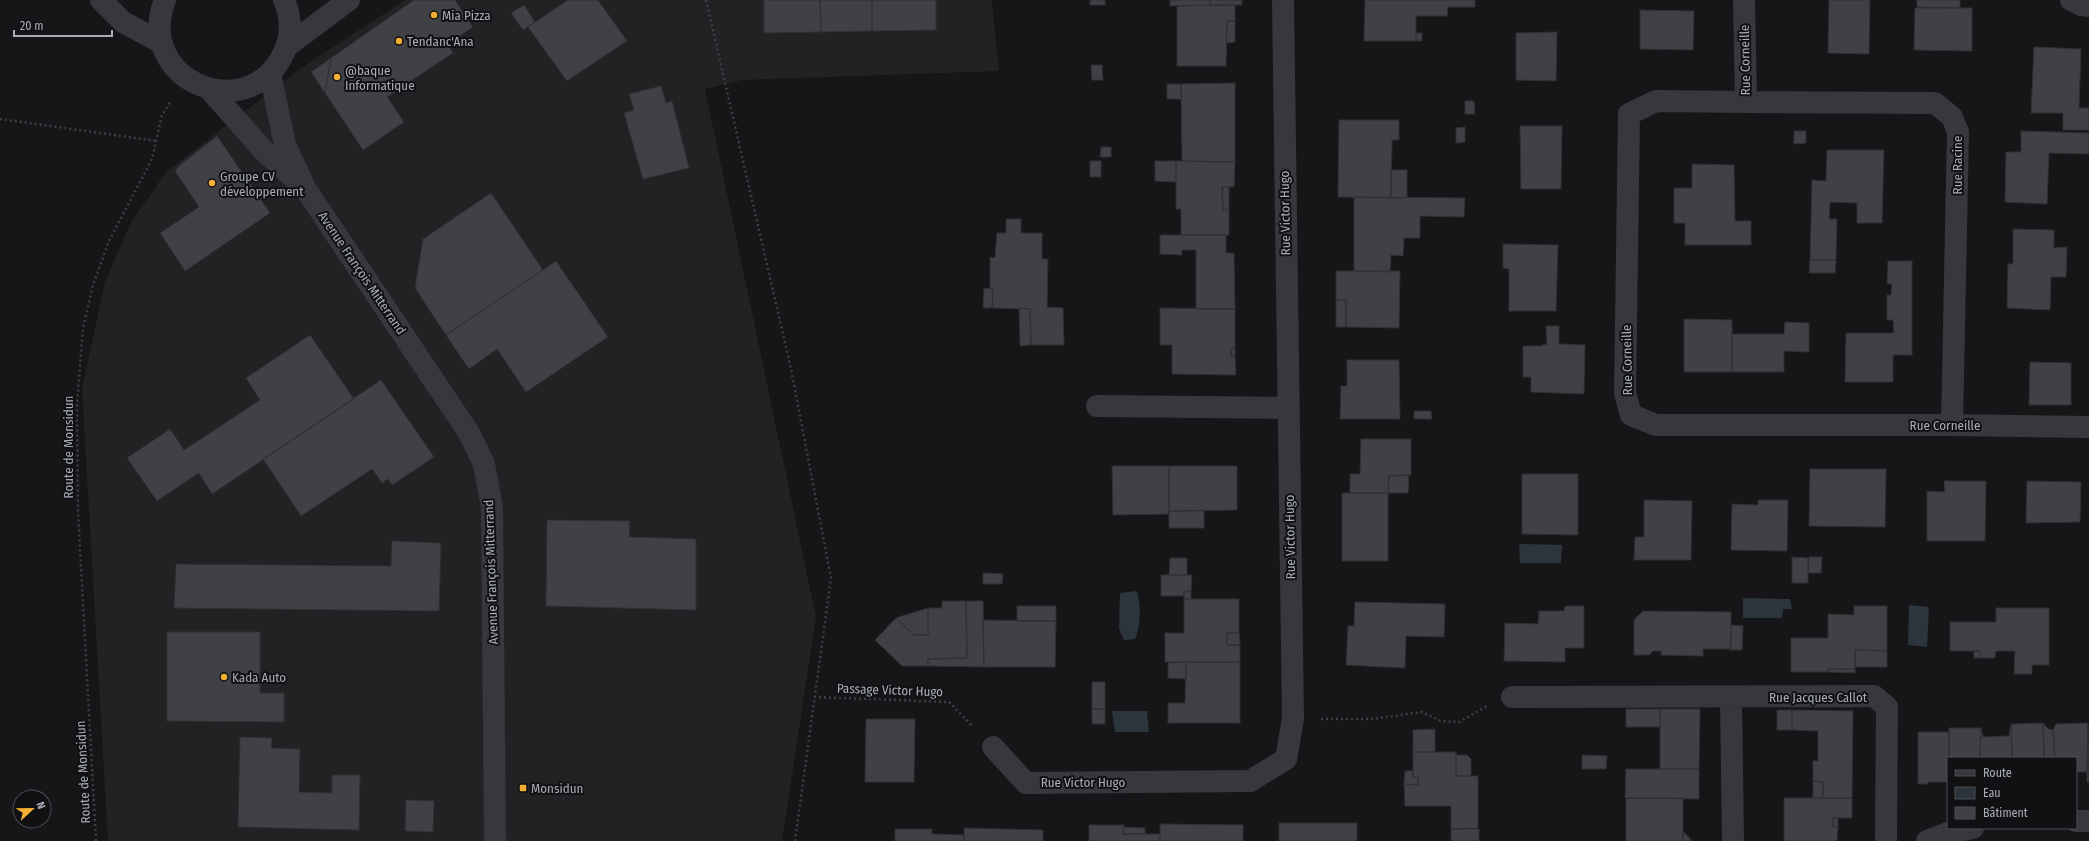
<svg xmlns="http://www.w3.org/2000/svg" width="2089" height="841" viewBox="0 0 2089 841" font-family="'Fira Sans Condensed',sans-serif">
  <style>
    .built { fill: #222225 }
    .water { fill: #2c353c }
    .building { fill: #404145; stroke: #303034 }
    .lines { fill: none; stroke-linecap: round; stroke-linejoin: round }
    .path { stroke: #3d3f44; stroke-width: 2.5; stroke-dasharray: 2 3; stroke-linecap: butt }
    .minor { stroke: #37383d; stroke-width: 22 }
    .tertiary { stroke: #37383d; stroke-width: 22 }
    .poi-dot { fill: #f2b134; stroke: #111113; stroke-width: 1.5 }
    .labels { text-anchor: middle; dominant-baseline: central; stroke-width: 4; stroke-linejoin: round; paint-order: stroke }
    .poi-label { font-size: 13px; fill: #a8adb8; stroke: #111113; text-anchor: start }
    .street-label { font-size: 13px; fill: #a8adb8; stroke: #111113 }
  </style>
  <rect width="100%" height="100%" fill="#161618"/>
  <path class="built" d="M 405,0 L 992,0 L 999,71 L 742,80 L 705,89 L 816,617 L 782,841 L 108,841 L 82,388 L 105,282 L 130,224 L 166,172 L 300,69 Z"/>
  <path class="water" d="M 1519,544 L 1562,545 L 1561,563 L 1520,563 Z
    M 1137,591 C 1141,607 1141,624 1135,639 L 1124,640 L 1119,629 L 1120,593 Z
    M 1743,598 L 1790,599 L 1792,609 L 1783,609 L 1782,618 L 1743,618 Z
    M 1909,605 L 1929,607 L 1927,647 L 1908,645 Z
    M 1112,711 L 1147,711 L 1149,732 L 1115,732 Z"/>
  <path class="building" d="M 414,0 L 455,0 L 473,27 L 448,44 L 453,53 L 387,97 L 404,122 L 363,150 L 325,93 L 331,58 Z
    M 568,0 L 598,0 L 627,41 L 567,81 L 528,27 Z
    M 764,0 L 820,0 L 821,32 L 764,33 Z
    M 820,0 L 872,0 L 872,31 L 821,32 Z
    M 872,0 L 936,0 L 936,30 L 872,31 Z
    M 1090,0 L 1105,0 L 1105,5 L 1090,5 Z
    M 1170,0 L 1210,0 L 1210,5 L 1170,6 Z
    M 1210,0 L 1242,0 L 1242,5 L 1210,5 Z
    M 1365,0 L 1475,0 L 1475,7 L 1448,7 L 1447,16 L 1416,16 L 1416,41 L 1364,41 Z
    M 1829,0 L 1870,0 L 1869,54 L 1828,53 Z
    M 1917,0 L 1960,0 L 1960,8 L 1917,7 Z
    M 524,5 L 535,22 L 523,30 L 511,13 Z
    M 1235,5 L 1235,21 L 1227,21 L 1226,66 L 1177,66 L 1177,6 Z
    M 1915,8 L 1972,8 L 1972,51 L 1914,50 Z
    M 1640,10 L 1694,11 L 1693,50 L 1640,49 Z
    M 1227,21 L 1235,21 L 1235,42 L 1226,43 Z
    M 1557,32 L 1556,81 L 1516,80 L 1516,33 Z
    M 1416,33 L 1422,33 L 1422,41 L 1416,41 Z
    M 2034,47 L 2081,49 L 2079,108 L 2089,108 L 2089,130 L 2063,130 L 2063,113 L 2031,113 Z
    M 331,58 L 325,93 L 311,72 Z
    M 1091,65 L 1102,65 L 1103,80 L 1092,80 Z
    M 1235,83 L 1235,162 L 1182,161 L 1181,84 Z
    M 1167,84 L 1181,84 L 1182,99 L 1167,99 Z
    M 661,86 L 666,103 L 672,101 L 689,168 L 643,179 L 624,113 L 634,110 L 629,94 Z
    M 1465,101 L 1474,101 L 1475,114 L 1465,114 Z
    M 1339,120 L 1399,120 L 1399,140 L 1392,140 L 1391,198 L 1338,197 Z
    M 1520,126 L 1562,126 L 1561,189 L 1521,189 Z
    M 1465,127 L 1465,142 L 1456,143 L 1456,128 Z
    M 1794,131 L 1806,131 L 1806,143 L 1794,144 Z
    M 2021,131 L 2089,133 L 2089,154 L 2049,153 L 2047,204 L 2005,202 L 2006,152 L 2021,152 Z
    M 217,136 L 270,213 L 185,271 L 160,233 L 199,207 L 175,171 L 180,165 Z
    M 1101,147 L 1111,147 L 1111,157 L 1100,157 Z
    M 1827,150 L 1884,150 L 1882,223 L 1857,223 L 1857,203 L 1830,202 L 1829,219 L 1837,219 L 1836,260 L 1810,260 L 1812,180 L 1826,181 Z
    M 1090,161 L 1101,161 L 1101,177 L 1090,177 Z
    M 1155,161 L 1176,161 L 1176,182 L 1155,181 Z
    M 1176,161 L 1235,162 L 1234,187 L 1222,187 L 1223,210 L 1229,209 L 1229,235 L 1181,235 L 1181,209 L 1176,209 Z
    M 1692,164 L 1734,165 L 1735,221 L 1751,221 L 1751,245 L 1685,245 L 1685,223 L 1674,223 L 1674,188 L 1692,188 Z
    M 1391,170 L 1407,170 L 1407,198 L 1391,198 Z
    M 1222,187 L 1229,187 L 1229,209 L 1223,210 Z
    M 491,193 L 543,270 L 446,335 L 415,288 L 423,239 Z
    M 1354,197 L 1465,198 L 1464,217 L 1420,216 L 1420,238 L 1404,238 L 1403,256 L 1391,255 L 1390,272 L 1354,271 Z
    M 1006,219 L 1021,219 L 1021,233 L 1042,233 L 1042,259 L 1048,259 L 1047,307 L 1063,308 L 1064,345 L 1031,345 L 1030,309 L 992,308 L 993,289 L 990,289 L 990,257 L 995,258 L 997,233 L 1006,233 Z
    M 2013,229 L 2054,230 L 2054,248 L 2067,247 L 2066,277 L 2051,277 L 2050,310 L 2007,308 L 2008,264 L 2013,264 Z
    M 1160,235 L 1226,235 L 1226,253 L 1234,253 L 1235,309 L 1196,309 L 1196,250 L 1182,250 L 1182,255 L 1160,254 Z
    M 1503,244 L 1558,245 L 1556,311 L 1509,311 L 1509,269 L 1503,268 Z
    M 1810,260 L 1836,260 L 1835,273 L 1809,273 Z
    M 556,261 L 608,337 L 526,392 L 497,349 L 469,369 L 446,335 Z
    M 1888,261 L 1912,261 L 1912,355 L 1893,355 L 1893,382 L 1845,382 L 1846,333 L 1894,333 L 1893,320 L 1887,320 L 1887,295 L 1891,295 L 1892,284 L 1887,284 Z
    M 1336,271 L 1400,271 L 1399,328 L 1346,327 L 1346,300 L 1336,300 Z
    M 984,288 L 993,289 L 992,308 L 983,308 Z
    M 1336,300 L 1346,300 L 1346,327 L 1336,327 Z
    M 1019,308 L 1030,309 L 1031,345 L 1020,346 Z
    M 1160,308 L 1235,309 L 1235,348 L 1231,348 L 1231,357 L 1235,356 L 1236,375 L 1172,374 L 1172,345 L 1160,345 Z
    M 1684,319 L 1732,320 L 1732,372 L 1684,372 Z
    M 1785,322 L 1809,323 L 1809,352 L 1784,351 L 1784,372 L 1732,372 L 1732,334 L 1784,334 Z
    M 1546,326 L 1559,326 L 1559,344 L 1585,345 L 1584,394 L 1531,392 L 1531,377 L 1523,377 L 1523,346 L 1543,346 L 1543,344 L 1547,345 Z
    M 310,335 L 354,399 L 212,494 L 199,473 L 157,501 L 127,458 L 170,429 L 184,450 L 260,400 L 246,378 Z
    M 1231,348 L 1235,348 L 1235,356 L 1231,357 Z
    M 1347,360 L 1399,360 L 1400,419 L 1340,419 L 1341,386 L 1347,386 Z
    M 2030,362 L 2071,363 L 2071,405 L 2029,405 Z
    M 381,380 L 434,457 L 392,485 L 388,479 L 382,483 L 372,469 L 301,516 L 263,459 Z
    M 1414,411 L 1431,411 L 1432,419 L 1414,419 Z
    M 1361,439 L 1411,439 L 1411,475 L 1389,476 L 1388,493 L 1350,493 L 1350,474 L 1360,474 Z
    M 1112,466 L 1169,466 L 1169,514 L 1113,515 Z
    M 1169,466 L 1237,466 L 1237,510 L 1169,511 Z
    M 1810,469 L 1886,469 L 1885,527 L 1809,526 Z
    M 1522,474 L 1578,474 L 1578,535 L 1522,534 Z
    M 1409,475 L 1408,493 L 1388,493 L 1389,476 Z
    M 1944,481 L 1986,481 L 1985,541 L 1927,541 L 1927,491 L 1945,492 Z
    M 2027,481 L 2081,482 L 2080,522 L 2026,523 Z
    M 1342,493 L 1388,493 L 1388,561 L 1342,561 Z
    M 1644,500 L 1692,501 L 1691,560 L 1634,560 L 1635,537 L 1644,537 Z
    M 1758,500 L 1788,500 L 1787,551 L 1731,550 L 1732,504 L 1758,505 Z
    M 1169,511 L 1204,511 L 1204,528 L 1169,528 Z
    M 547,520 L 630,521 L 629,537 L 696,539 L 696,610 L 546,606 Z
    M 392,541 L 441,543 L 439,611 L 174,608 L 176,564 L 391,566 Z
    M 1792,557 L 1808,558 L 1808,583 L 1792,583 Z
    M 1809,557 L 1822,557 L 1821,573 L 1808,573 Z
    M 1170,558 L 1187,558 L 1187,575 L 1169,575 Z
    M 983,573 L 1003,574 L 1002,584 L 983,584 Z
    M 1161,575 L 1192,575 L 1191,591 L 1184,591 L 1183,596 L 1161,596 Z
    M 1184,591 L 1191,591 L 1191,599 L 1184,599 Z
    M 1184,599 L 1239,599 L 1239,633 L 1227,633 L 1227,645 L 1240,645 L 1240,662 L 1165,662 L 1165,633 L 1184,633 Z
    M 942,601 L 966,601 L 967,658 L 928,659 L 928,666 L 902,666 L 875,640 L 896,618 L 914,635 L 928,635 L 928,608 L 942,608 Z
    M 966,601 L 983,601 L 984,667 L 928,666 L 928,659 L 967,658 Z
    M 1355,602 L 1445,604 L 1444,637 L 1406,636 L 1405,668 L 1346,665 L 1348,626 L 1354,626 Z
    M 1017,606 L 1056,606 L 1056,621 L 1017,621 Z
    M 1565,606 L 1584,606 L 1584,648 L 1565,648 L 1565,662 L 1504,661 L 1505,623 L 1538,624 L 1539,611 L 1564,611 Z
    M 1854,606 L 1887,606 L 1887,651 L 1855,650 L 1855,669 L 1828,669 L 1828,672 L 1791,672 L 1791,638 L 1828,638 L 1828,614 L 1854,615 Z
    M 928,608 L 928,635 L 914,635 L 896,618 Z
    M 1996,608 L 2049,608 L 2049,665 L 2032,665 L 2032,674 L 2014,674 L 2015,651 L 1996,651 L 1995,658 L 1981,658 L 1980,651 L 1950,651 L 1950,622 L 1996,622 Z
    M 1643,611 L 1731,612 L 1731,649 L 1703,649 L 1703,656 L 1661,655 L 1661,651 L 1653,651 L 1649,655 L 1634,655 L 1634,620 Z
    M 983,620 L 1056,621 L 1055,667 L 984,667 Z
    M 1731,625 L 1743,626 L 1742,650 L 1730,650 Z
    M 167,632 L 260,632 L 260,693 L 284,693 L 284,722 L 167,721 Z
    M 1227,633 L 1239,633 L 1240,645 L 1227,645 Z
    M 1855,650 L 1887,651 L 1887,667 L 1855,667 Z
    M 1974,651 L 1980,651 L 1981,658 L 1974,658 Z
    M 1186,662 L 1186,679 L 1168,678 L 1168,663 Z
    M 1186,662 L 1240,662 L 1240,723 L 1168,723 L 1168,703 L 1185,703 Z
    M 1828,669 L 1855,669 L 1855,673 L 1828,672 Z
    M 1092,682 L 1105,682 L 1105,709 L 1092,709 Z
    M 1092,709 L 1105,709 L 1105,724 L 1092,724 Z
    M 1626,709 L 1660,709 L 1660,727 L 1626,727 Z
    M 1660,709 L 1700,709 L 1699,769 L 1660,769 Z
    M 1777,710 L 1792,710 L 1792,730 L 1777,730 Z
    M 1792,710 L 1853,711 L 1852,798 L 1823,798 L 1823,782 L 1813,781 L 1813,761 L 1818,761 L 1818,731 L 1792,730 Z
    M 866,719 L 915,719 L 914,782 L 865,782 Z
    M 2043,723 L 2044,758 L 2012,758 L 2011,724 Z
    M 2043,723 L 2048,729 L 2053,730 L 2055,758 L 2044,758 Z
    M 2088,723 L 2089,782 L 2087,782 L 2087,772 Z
    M 2088,723 L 2087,772 L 2076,772 L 2076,758 L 2055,758 L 2053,730 L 2056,724 Z
    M 2011,724 L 2012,758 L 1980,758 L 1981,728 L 1983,737 L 2009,736 Z
    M 1949,728 L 1981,728 L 1980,758 L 1949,758 Z
    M 1435,729 L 1435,752 L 1413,752 L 1413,730 Z
    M 1918,732 L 1949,732 L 1948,782 L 1928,782 L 1928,784 L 1918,784 Z
    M 240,737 L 272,738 L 271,748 L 300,749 L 299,792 L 332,793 L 332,775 L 360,775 L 359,830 L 238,827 Z
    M 1413,752 L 1456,752 L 1456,776 L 1478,776 L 1478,828 L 1451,829 L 1451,806 L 1405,806 L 1404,784 L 1418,785 L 1418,777 L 1413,777 Z
    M 1456,755 L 1467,755 L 1471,759 L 1471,776 L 1456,776 Z
    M 1582,755 L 1607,756 L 1606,769 L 1582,769 Z
    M 1626,769 L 1699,769 L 1699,799 L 1625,798 Z
    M 1405,771 L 1413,771 L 1413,777 L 1418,777 L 1418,785 L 1404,784 Z
    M 1813,781 L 1823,782 L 1823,798 L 1813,798 Z
    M 1626,798 L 1683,798 L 1683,838 L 1685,841 L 1626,841 Z
    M 1784,798 L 1852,798 L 1852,818 L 1833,818 L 1833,827 L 1838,827 L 1837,841 L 1784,841 Z
    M 406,800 L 434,801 L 433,832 L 405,831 Z
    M 1833,818 L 1838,818 L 1838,827 L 1833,827 Z
    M 1279,823 L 1357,823 L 1357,841 L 1279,841 Z
    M 1160,824 L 1243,825 L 1243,841 L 1160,841 Z
    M 1089,825 L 1124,825 L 1123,834 L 1160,834 L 1160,841 L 1089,841 Z
    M 1123,827 L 1145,828 L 1145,834 L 1123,834 Z
    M 964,828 L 1043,830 L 1043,841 L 964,841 Z
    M 895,829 L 932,829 L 932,834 L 964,835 L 964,841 L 895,841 Z
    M 1451,829 L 1479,829 L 1479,841 L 1451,841 Z
    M 1684,832 L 1692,841 L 1685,841 L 1683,838 Z"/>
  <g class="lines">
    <path class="path" d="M 706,0 L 791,369 L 831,578 L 795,841
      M 0,119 L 157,141
      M 814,697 L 949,702 L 973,727
      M 1321,719 L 1372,719 L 1422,712 L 1441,721 L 1459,722 L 1487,706
      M 96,841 L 78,512 L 77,405 L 83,328 L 93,285 L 109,241 L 152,159 L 162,115 L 171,101"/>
    <path class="minor" d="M 1744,0 L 1746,102 L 1656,101 L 1629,114 L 1625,393 L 1631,415 L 1656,425 L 1952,425 L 2089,427
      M 2071,0 L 2081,5 L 2089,6
      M 270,73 L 285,145 L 305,188 L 469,433 L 484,464 L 492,508 L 495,841
      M 210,90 L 264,151 L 297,181
      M 1746,102 L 1935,103 L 1952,117 L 1958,132 L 1952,425
      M 1097,406 L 1288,408
      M 1512,697 L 1874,696 L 1887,707 L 1886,841
      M 1731,697 L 1733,841
      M 993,747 L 1026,783 L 1250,781 L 1286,759 L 1293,719 L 1283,0
      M 2076,821 L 2089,821
      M 1927,841 L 1948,833 L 1973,828"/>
    <path class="tertiary" d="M 101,0 L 123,22 L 162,43
      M 165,0 C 133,82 252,129 285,50 C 292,34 291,15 284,0
      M 286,47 L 349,0"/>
  </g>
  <g class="poi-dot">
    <circle cx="434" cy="15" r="4"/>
    <circle cx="399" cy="41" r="4"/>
    <circle cx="337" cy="77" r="4"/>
    <circle cx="212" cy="183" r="4"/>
    <circle cx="224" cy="677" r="4"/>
    <rect x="519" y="784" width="8" height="8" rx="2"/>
  </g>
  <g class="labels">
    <g class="poi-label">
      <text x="442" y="15">Mia Pizza</text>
      <text x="407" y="41">Tendanc'Ana</text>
      <text x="345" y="70">@baque<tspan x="345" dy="15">Informatique</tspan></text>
      <text x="220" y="176">Groupe CV<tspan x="220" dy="15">développement</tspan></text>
      <text x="232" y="677">Kada Auto</text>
      <text x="531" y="788">Monsidun</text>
    </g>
    <g class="street-label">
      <text transform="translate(1745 60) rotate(-91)">Rue Corneille</text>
      <text transform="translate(1957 165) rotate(-90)">Rue Racine</text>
      <text transform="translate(1285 213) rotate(-91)">Rue Victor Hugo</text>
      <text transform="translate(362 273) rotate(56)">Avenue François Mitterrand</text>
      <text transform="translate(1627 360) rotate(-91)">Rue Corneille</text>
      <text x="1945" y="425">Rue Corneille</text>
      <text transform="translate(68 447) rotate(-90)">Route de Monsidun</text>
      <text transform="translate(1290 537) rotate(-91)">Rue Victor Hugo</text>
      <text transform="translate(491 572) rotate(-92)">Avenue François Mitterrand</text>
      <text transform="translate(890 690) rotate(2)">Passage Victor Hugo</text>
      <text x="1818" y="697">Rue Jacques Callot</text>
      <text transform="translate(83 772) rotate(-93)">Route de Monsidun</text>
      <text x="1083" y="782">Rue Victor Hugo</text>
    </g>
  </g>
  <rect x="1947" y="757" width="130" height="72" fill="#111113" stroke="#4d4f55"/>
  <rect x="1955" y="770" width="20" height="6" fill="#37383d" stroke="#4d4f55"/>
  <text x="1983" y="777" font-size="12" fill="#a8adb8">Route</text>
  <rect x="1955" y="787" width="20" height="12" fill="#2c353c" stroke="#4d4f55"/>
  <text x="1983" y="797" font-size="12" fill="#a8adb8">Eau</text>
  <rect x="1955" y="807" width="20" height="12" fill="#404145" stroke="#4d4f55"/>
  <text x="1983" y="817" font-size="12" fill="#a8adb8">Bâtiment</text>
  <g transform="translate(32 809) rotate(68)"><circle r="19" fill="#111113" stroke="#4d4f55"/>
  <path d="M0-3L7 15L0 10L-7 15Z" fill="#f2b134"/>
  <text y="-6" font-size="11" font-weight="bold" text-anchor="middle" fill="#a8adb8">N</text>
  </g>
  <path d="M14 30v6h98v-6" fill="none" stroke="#a8adb8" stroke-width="2"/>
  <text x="20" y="30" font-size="12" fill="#a8adb8" stroke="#111113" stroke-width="3" paint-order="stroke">20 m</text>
</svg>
